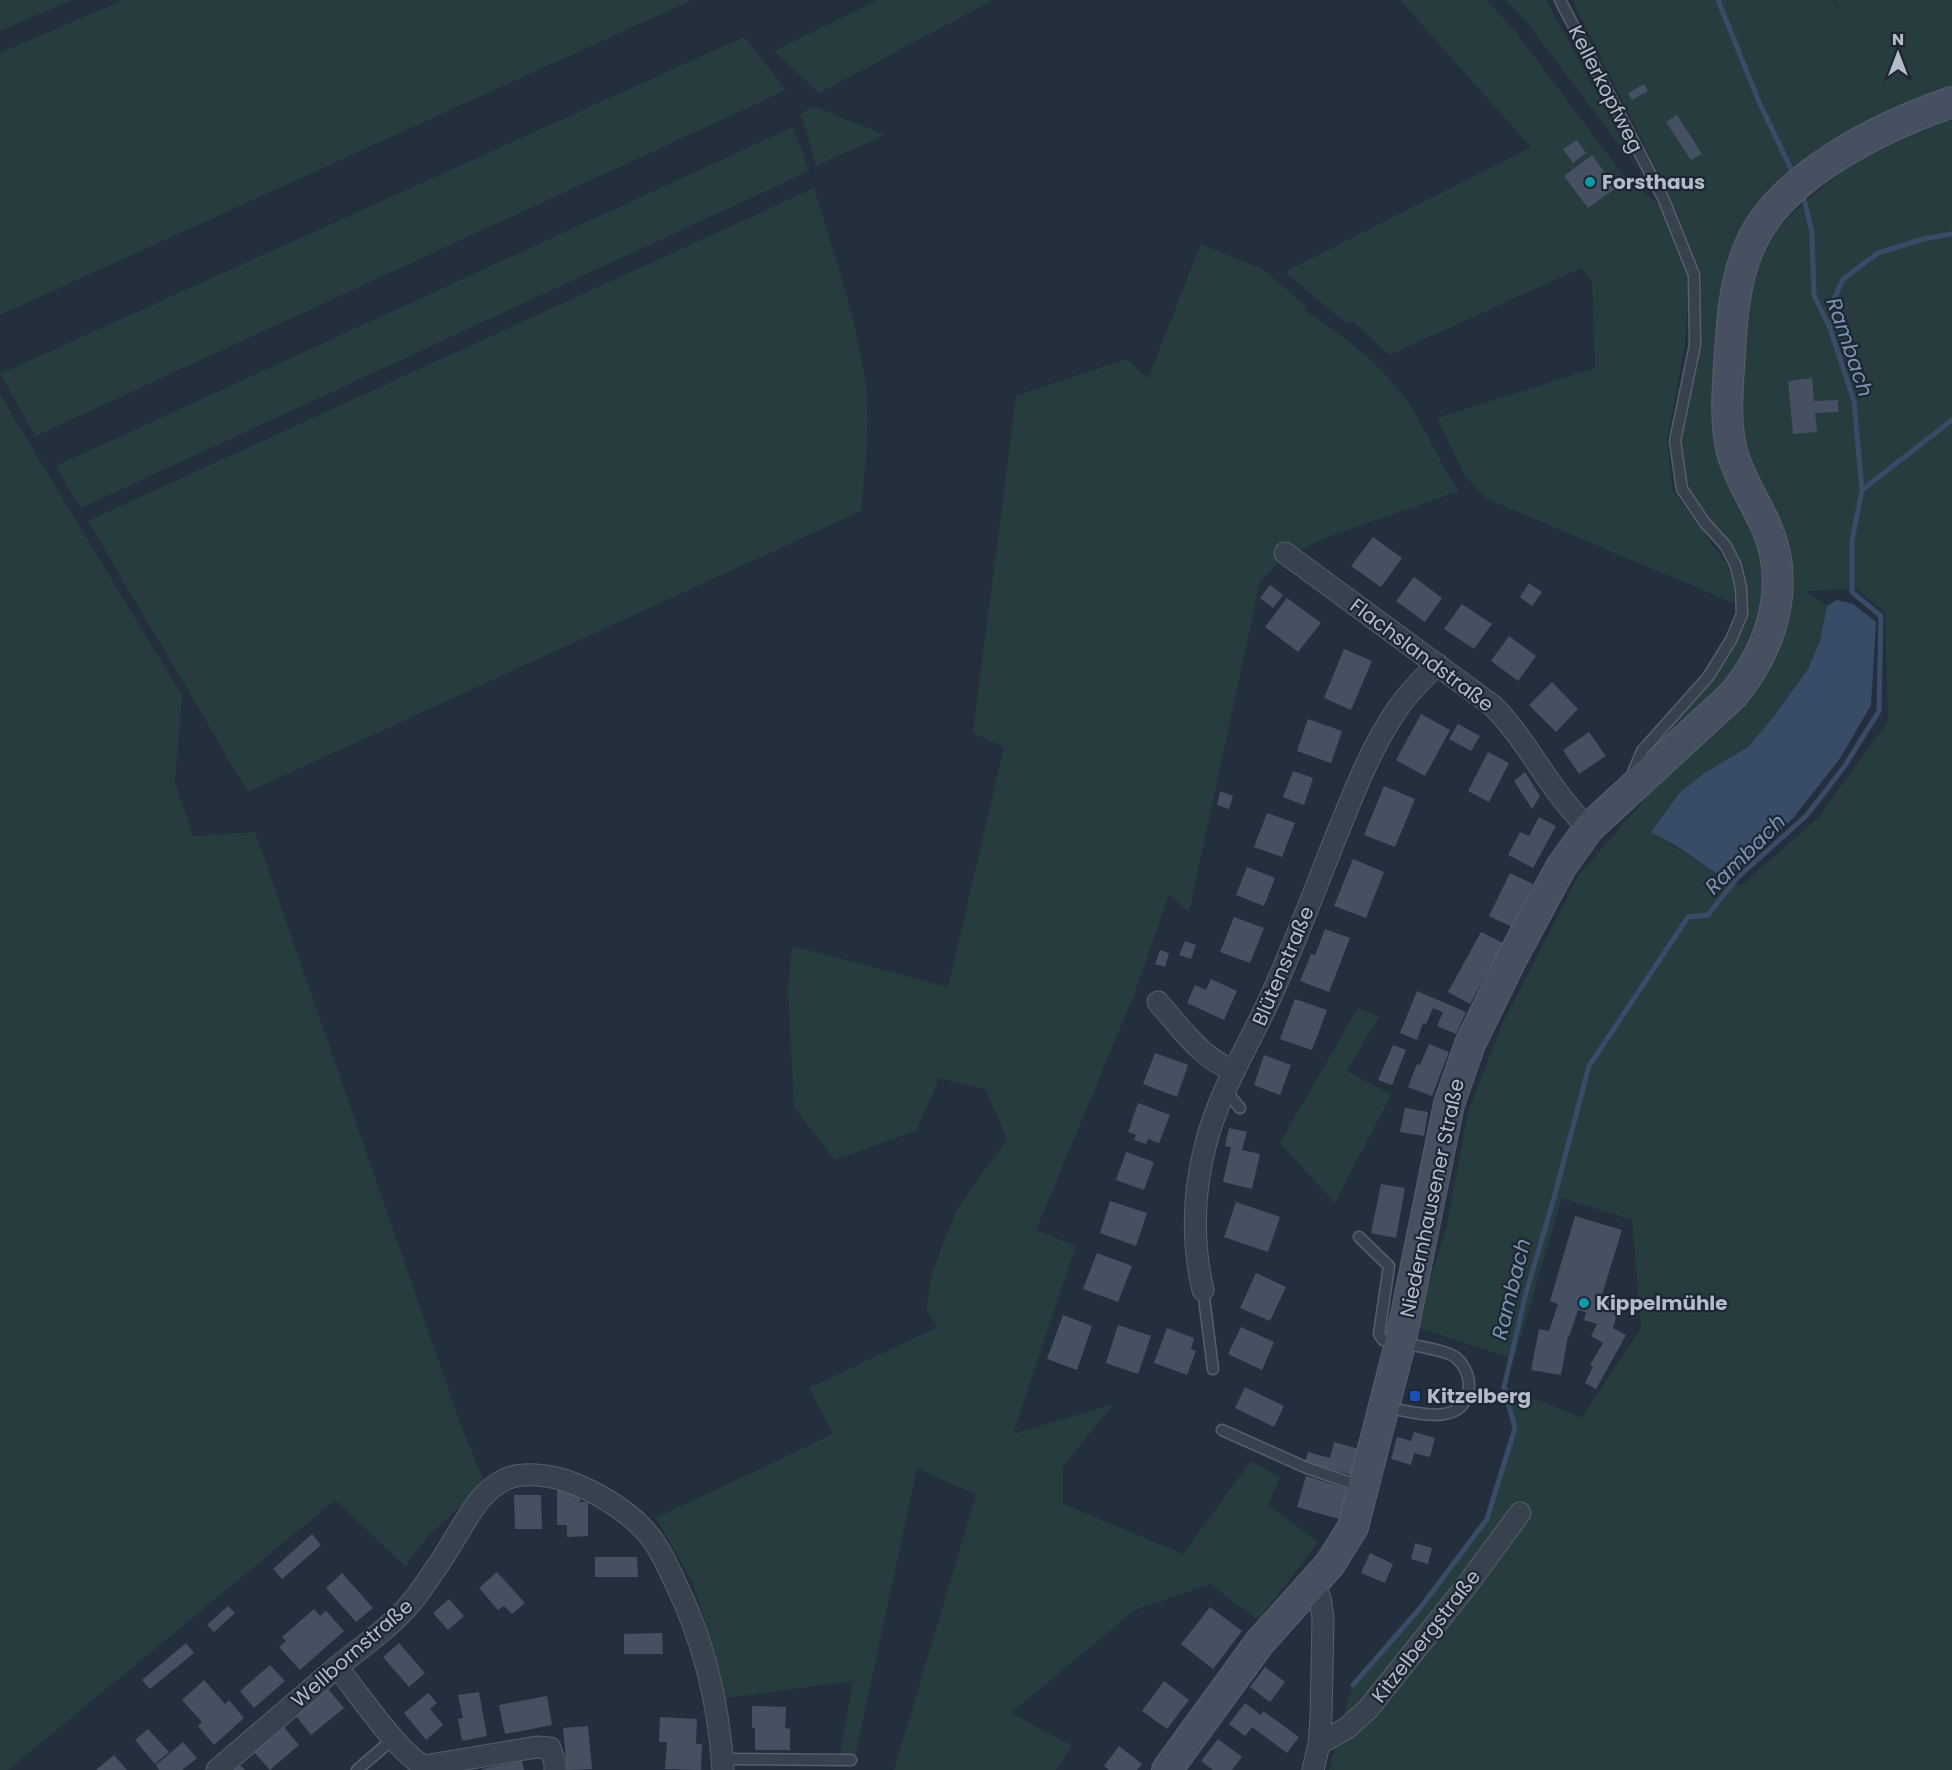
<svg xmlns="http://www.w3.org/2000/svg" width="1952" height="1770" viewBox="0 0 1952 1770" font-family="Poppins,sans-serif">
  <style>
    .green { fill: #263c3f; fill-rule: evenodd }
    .water { fill: #394c67 }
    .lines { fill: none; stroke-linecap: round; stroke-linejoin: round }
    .stream { stroke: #394c67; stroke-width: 5 }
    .building { fill: #455162 }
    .service-casing { stroke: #565f6c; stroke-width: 13 }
    .minor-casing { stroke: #565f6c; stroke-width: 23 }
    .secondary-casing { stroke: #565f6c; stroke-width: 32 }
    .service { stroke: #38414e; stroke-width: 10 }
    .minor { stroke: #38414e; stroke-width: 21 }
    .secondary { stroke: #465061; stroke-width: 30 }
    .culture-dot { fill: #0f9aa8; stroke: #1d2633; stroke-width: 2 }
    .transit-dot { fill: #1a4fb4; stroke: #1d2633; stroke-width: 2 }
    .labels { text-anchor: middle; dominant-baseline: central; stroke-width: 4.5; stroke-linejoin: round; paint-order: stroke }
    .street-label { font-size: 20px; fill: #b4bcc9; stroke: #1d2633 }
    .poi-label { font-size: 20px; font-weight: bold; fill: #b4bcc9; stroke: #1d2633; text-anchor: start }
    .water-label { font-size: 21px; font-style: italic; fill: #7c92b1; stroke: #1d2633 }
  </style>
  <rect width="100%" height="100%" fill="#242f3e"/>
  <path class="green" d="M 0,0 L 72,0 L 0,31 Z
    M 123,0 L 692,0 L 0,315 L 0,53 Z
    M 878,0 L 993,0 L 819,93 L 774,51 Z
    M 1400,0 L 1486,0 L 1515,31 L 1623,175 L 1663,208 L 1690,274 L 1685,344 L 1667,441 L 1673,491 L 1732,571 L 1735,589 L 1733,603 L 1485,498 L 1463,473 L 1437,418 L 1595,368 L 1592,281 L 1581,268 L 1389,355 L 1353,321 L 1347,324 L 1285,272 L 1531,147 Z
    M 1505,0 L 1546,0 L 1640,172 L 1525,20 Z
    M 1572,0 L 1834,0 L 1854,45 L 1835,0 L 1952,0 L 1952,95 L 1806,167 L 1723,319 L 1753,529 L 1765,572 L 1757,630 L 1724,687 L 1649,754 L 1679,711 L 1709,680 L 1734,646 L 1745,618 L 1747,589 L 1744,567 L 1689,488 L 1681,442 L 1699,348 L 1701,277 L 1672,200 Z
    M 744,37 L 786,90 L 36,436 L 0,374 Z
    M 813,106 L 885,135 L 816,166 L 801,114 Z
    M 1952,116 L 1952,1770 L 1329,1770 L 1353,1683 L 1423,1607 L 1489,1519 L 1517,1428 L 1506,1387 L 1582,1418 L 1641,1328 L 1632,1220 L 1562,1198 L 1514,1359 L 1415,1327 L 1446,1229 L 1468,1112 L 1503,1022 L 1579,875 L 1660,782 L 1784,614 L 1743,432 L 1740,400 L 1754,276 L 1761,254 L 1773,234 L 1794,212 L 1843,170 L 1891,140 ZM 1856,589 L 1885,612 L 1888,721 L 1818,818 L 1742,885 L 1723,878 L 1652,832 L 1680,792 L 1706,772 L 1748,747 L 1775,715 L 1808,669 L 1820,641 L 1827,606 L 1806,591 Z
    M 793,127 L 809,171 L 81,508 L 56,466 Z
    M 814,188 C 833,251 855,313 865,379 C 871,423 865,467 861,511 L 248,792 L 88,521 Z
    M 1201,244 L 1264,270 L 1307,307 L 1305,311 C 1343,335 1382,365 1408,402 C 1427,430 1439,463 1459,491 L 1322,539 L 1279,562 L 1260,582 L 1189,912 L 1169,895 L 1133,997 L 1036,1230 L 1076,1246 L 1013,1434 L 1114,1404 L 1063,1466 L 1063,1504 L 1183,1554 L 1251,1461 L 1280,1477 L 1268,1505 L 1318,1542 L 1258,1620 L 1210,1584 L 1135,1610 L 1011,1713 L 1071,1745 L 1056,1770 L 894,1770 L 976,1495 L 917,1468 L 907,1467 L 917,1469 L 853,1766 L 838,1765 L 853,1681 L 726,1698 L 713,1647 L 692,1581 L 656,1518 L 833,1434 L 809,1388 L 938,1327 L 926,1310 L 932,1273 L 957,1209 L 1007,1139 L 985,1089 L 939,1078 L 917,1130 L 835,1160 L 794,1107 L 788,989 L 792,946 L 948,987 L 1004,747 L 973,733 L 1016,396 L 1126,359 L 1148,378 Z
    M 0,394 L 182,696 L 175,783 L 193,836 L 255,832 L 462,1428 L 485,1484 L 428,1536 L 405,1566 L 335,1500 L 8,1770 L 0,1770 Z
    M 1358,1008 L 1379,1017 L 1347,1071 L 1391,1095 L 1335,1203 L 1280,1143 Z"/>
  <path class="water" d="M 1837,600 L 1853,604 L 1876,622 L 1871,705 L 1841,757 L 1794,817 L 1753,857 L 1723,878 L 1678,847 L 1651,832 L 1680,792 L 1706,772 L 1748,747 L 1775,715 L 1808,669 L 1820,641 L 1827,606 Z"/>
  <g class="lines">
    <path class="stream" d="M 1718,0 L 1759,102 L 1794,175
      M 1831,326 L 1834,299 L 1843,279 L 1878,253 L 1923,239 L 1952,234
      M 1862,490 L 1952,420
      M 1353,1685 L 1421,1607 L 1487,1519 L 1515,1428 L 1504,1387 L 1526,1293 L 1554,1198 L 1589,1066 L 1688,917 L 1708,915 L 1737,878 L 1807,815 L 1844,767 L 1879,711 L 1881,616 L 1852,592 L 1852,541 L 1862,490 L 1854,401 L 1830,328 L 1814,295 L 1812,233 L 1803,194"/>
  </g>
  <path class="building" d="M 1644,84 L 1648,91 L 1632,100 L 1628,93 Z
    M 1677,115 L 1702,154 L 1691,160 L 1666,122 Z
    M 1577,140 L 1586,153 L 1573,163 L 1563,149 Z
    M 1592,155 L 1616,188 L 1588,208 L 1564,176 Z
    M 1812,378 L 1814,401 L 1838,400 L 1838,412 L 1815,413 L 1817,432 L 1793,434 L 1788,381 Z
    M 1373,537 L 1402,558 L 1381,587 L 1351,566 Z
    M 1414,577 L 1442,598 L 1425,622 L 1396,601 Z
    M 1529,583 L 1542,592 L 1532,606 L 1520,597 Z
    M 1270,585 L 1283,595 L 1273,608 L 1260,598 Z
    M 1287,598 L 1321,623 L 1298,652 L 1265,627 Z
    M 1462,604 L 1492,624 L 1474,649 L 1444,629 Z
    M 1509,636 L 1536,656 L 1518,681 L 1491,661 Z
    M 1344,649 L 1372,661 L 1351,710 L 1324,698 Z
    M 1552,682 L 1578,709 L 1556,732 L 1529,705 Z
    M 1421,714 L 1450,730 L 1425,776 L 1396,760 Z
    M 1308,719 L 1342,731 L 1331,763 L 1297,751 Z
    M 1458,724 L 1480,736 L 1471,751 L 1449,739 Z
    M 1589,732 L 1606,756 L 1579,774 L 1563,750 Z
    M 1488,752 L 1509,763 L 1489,802 L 1468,791 Z
    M 1293,771 L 1313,778 L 1304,805 L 1283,797 Z
    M 1525,772 L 1540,796 L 1532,809 L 1514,781 Z
    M 1384,786 L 1415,799 L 1395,847 L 1364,835 Z
    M 1220,791 L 1233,796 L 1229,809 L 1217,805 Z
    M 1267,813 L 1295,823 L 1282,857 L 1254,847 Z
    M 1539,817 L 1556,826 L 1533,868 L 1508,855 L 1520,832 L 1529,836 Z
    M 1353,859 L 1384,872 L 1366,918 L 1334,906 Z
    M 1247,867 L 1275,878 L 1264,906 L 1236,895 Z
    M 1510,873 L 1533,884 L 1512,927 L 1489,916 Z
    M 1234,917 L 1264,928 L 1250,963 L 1220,952 Z
    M 1325,929 L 1350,938 L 1329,992 L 1300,981 L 1311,954 L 1315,955 Z
    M 1481,932 L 1503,943 L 1470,1004 L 1448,992 Z
    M 1185,941 L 1196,945 L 1191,959 L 1179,955 Z
    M 1160,950 L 1169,953 L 1165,967 L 1155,964 Z
    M 1211,979 L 1237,991 L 1224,1020 L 1187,1003 L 1195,985 L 1206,990 Z
    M 1417,991 L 1466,1012 L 1456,1034 L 1437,1026 L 1443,1012 L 1433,1008 L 1426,1024 L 1423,1023 L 1417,1040 L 1400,1033 Z
    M 1295,999 L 1327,1010 L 1312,1050 L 1280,1039 Z
    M 1429,1044 L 1449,1052 L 1432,1096 L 1408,1087 L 1417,1064 L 1420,1065 Z
    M 1393,1045 L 1406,1050 L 1392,1085 L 1378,1080 Z
    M 1155,1053 L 1188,1065 L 1177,1097 L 1143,1084 Z
    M 1264,1055 L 1291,1065 L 1280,1095 L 1254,1085 Z
    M 1138,1103 L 1170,1115 L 1159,1143 L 1148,1139 L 1146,1144 L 1134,1140 L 1136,1135 L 1128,1132 Z
    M 1405,1108 L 1428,1112 L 1424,1136 L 1400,1132 Z
    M 1229,1128 L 1247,1132 L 1242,1150 L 1260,1154 L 1252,1189 L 1223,1182 L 1231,1147 L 1225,1146 Z
    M 1126,1152 L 1154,1162 L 1144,1190 L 1116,1180 Z
    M 1381,1184 L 1405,1188 L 1396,1238 L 1371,1233 Z
    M 1110,1201 L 1147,1213 L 1136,1246 L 1100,1233 Z
    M 1236,1202 L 1280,1217 L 1268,1252 L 1224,1237 Z
    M 1575,1216 L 1622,1230 L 1601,1298 L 1620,1304 L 1613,1328 L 1626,1335 L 1596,1389 L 1585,1383 L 1593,1367 L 1590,1365 L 1603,1343 L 1591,1336 L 1597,1324 L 1584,1320 L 1586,1312 L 1578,1310 L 1569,1337 L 1568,1336 L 1561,1375 L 1531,1370 L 1539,1329 L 1549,1331 L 1558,1304 L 1550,1301 Z
    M 1097,1253 L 1132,1266 L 1118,1302 L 1083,1289 Z
    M 1256,1273 L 1286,1287 L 1270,1321 L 1240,1308 Z
    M 1063,1315 L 1092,1326 L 1077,1370 L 1047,1359 Z
    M 1118,1325 L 1151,1336 L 1138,1374 L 1106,1363 Z
    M 1241,1327 L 1274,1342 L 1262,1370 L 1228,1354 Z
    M 1167,1328 L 1194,1338 L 1191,1349 L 1196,1351 L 1187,1375 L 1154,1363 Z
    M 1245,1387 L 1284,1406 L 1274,1427 L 1235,1408 Z
    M 1414,1432 L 1435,1438 L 1430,1457 L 1414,1453 L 1411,1465 L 1391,1459 L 1397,1437 L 1411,1441 Z
    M 1334,1442 L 1359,1449 L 1352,1475 L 1305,1462 L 1308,1452 L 1330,1458 Z
    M 1306,1476 L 1348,1489 L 1339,1519 L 1297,1507 Z
    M 557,1491 L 580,1491 L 580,1502 L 588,1502 L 588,1536 L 567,1537 L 567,1525 L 557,1525 Z
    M 514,1495 L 541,1495 L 542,1529 L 515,1529 Z
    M 312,1534 L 321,1545 L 282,1579 L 273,1569 Z
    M 1415,1543 L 1432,1548 L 1428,1564 L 1411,1559 Z
    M 1370,1553 L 1393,1564 L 1385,1583 L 1361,1573 Z
    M 595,1557 L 637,1557 L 638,1577 L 595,1577 Z
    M 497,1572 L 525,1603 L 512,1614 L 504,1606 L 498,1610 L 479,1588 Z
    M 342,1573 L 373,1608 L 356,1622 L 326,1588 Z
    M 449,1599 L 464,1616 L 448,1630 L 433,1613 Z
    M 228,1606 L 235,1613 L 214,1632 L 207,1625 Z
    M 1210,1607 L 1242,1631 L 1213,1669 L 1181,1644 Z
    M 314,1609 L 320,1616 L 326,1611 L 344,1631 L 300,1670 L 279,1647 L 286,1641 L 282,1637 Z
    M 662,1633 L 663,1654 L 624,1654 L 624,1634 Z
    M 186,1643 L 194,1653 L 150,1689 L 142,1680 Z
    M 399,1643 L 425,1673 L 409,1687 L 383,1657 Z
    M 270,1665 L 285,1681 L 254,1708 L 240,1691 Z
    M 1265,1667 L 1285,1682 L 1270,1702 L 1250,1687 Z
    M 204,1680 L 225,1704 L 229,1700 L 244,1718 L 214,1745 L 198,1726 L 202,1722 L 182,1700 Z
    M 1164,1681 L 1189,1700 L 1167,1729 L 1142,1711 Z
    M 328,1689 L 344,1708 L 311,1735 L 296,1716 Z
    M 479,1692 L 487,1736 L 462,1741 L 458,1719 L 463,1718 L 458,1695 Z
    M 428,1693 L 437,1703 L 430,1709 L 443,1725 L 426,1740 L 404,1713 Z
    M 547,1696 L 552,1725 L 505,1734 L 499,1705 Z
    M 1245,1703 L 1261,1715 L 1263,1711 L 1299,1737 L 1287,1753 L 1252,1727 L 1245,1736 L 1229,1724 Z
    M 752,1706 L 786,1707 L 785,1728 L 790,1729 L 790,1750 L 755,1750 L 755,1728 L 752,1728 Z
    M 660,1717 L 697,1719 L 696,1744 L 702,1744 L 701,1770 L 665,1769 L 667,1742 L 659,1742 Z
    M 283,1726 L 299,1745 L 270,1770 L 254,1752 Z
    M 588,1726 L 592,1769 L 567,1770 L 563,1728 Z
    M 148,1729 L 169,1752 L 155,1764 L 135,1740 Z
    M 1218,1739 L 1242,1757 L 1232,1770 L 1213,1770 L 1201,1761 Z
    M 183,1742 L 197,1758 L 182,1770 L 159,1770 L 156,1765 Z
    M 1119,1746 L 1142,1764 L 1137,1770 L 1109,1770 L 1104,1766 Z
    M 114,1755 L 127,1770 L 96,1770 Z
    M 522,1761 L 524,1770 L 482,1770 L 482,1769 Z
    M 239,1764 L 245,1770 L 232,1770 Z"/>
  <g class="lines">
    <defs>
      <path id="service" d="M 1560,0 L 1664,200 L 1694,275 L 1695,345 L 1675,441 L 1682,489 L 1705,523 L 1726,546 L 1736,566 L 1741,588 L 1742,614 L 1731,640 L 1708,677 L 1642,751 L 1632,775
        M 1225,1090 L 1240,1108
        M 1359,1237 L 1389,1266 L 1379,1334 L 1383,1340 C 1400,1344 1442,1348 1455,1357 C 1463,1363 1469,1374 1469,1385 C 1467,1430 1412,1412 1385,1407
        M 1203,1290 L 1213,1369
        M 1222,1430 L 1307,1468 L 1360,1486
        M 722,1759 L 851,1760
        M 357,1770 L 394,1738"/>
      <path id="minor" d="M 1285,553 L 1493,706 C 1530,743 1550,793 1589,828
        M 1158,1002 C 1181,1028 1201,1058 1234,1071
        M 1203,1290 C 1192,1242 1193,1194 1205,1147 C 1219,1089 1253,1039 1276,985 C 1298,935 1317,884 1337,834 C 1355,790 1371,747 1398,708 C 1409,692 1424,678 1437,664
        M 1311,1585 L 1320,1598 L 1323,1618 L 1321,1717 L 1319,1744 L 1313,1770
        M 337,1667 C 356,1690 400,1755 424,1766 L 537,1747 L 550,1748 L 555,1763 L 555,1770
        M 1319,1744 L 1347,1728 L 1368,1709 L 1464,1589 L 1520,1513
        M 217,1770 C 257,1736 297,1701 337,1667 C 365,1644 396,1624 418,1594 C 431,1576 444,1557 455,1538 C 469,1516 480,1492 504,1480 C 524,1470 555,1476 575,1484 C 604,1496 636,1516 654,1542 C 663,1555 669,1569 675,1582 C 704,1641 719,1705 723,1770"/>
      <path id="secondary" d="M 1167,1770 L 1260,1642 L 1330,1564 L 1353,1527 L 1400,1344 L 1449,1104 L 1470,1044 L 1511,960 L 1561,867 L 1589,828 L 1733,695 C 1772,648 1792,584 1766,526 C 1755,501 1739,478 1732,452 C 1724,419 1728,385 1730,352 C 1732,318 1735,282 1748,250 C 1776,177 1882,126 1952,102"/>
    </defs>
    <use href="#service" class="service-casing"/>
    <use href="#minor" class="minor-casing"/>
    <use href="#secondary" class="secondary-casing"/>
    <use href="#service" class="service"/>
    <use href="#minor" class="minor"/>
    <use href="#secondary" class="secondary"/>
  </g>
  <g class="culture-dot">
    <circle cx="1590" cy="182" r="6"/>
    <circle cx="1584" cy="1303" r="6"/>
  </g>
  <rect class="transit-dot" x="1409" y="1390" width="12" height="12" rx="3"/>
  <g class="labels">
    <g class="street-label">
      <text transform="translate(1606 89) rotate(63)">Kellerkopfweg</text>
      <text transform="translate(1422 655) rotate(37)">Flachslandstraße</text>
      <text transform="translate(1283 966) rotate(-67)">Blütenstraße</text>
      <text transform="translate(1432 1198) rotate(-78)">Niedernhausener Straße</text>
      <text transform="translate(1426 1636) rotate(-52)">Kitzelbergstraße</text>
      <text transform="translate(352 1653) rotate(-41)">Wellbornstraße</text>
    </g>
    <g class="poi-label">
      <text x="1602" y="182">Forsthaus</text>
      <text x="1596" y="1303">Kippelmühle</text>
      <text x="1427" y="1396">Kitzelberg</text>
    </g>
    <g class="water-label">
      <text transform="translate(1850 347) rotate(71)">Rambach</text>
      <text transform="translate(1745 854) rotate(-45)">Rambach</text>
      <text transform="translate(1511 1289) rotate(-76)">Rambach</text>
    </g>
  </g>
  <g transform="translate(1898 54)" stroke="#1d2633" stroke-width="4.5" paint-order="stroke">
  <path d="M0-4.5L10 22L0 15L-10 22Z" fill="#b4bcc9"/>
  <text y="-9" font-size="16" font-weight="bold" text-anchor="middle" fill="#b4bcc9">N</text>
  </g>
</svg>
